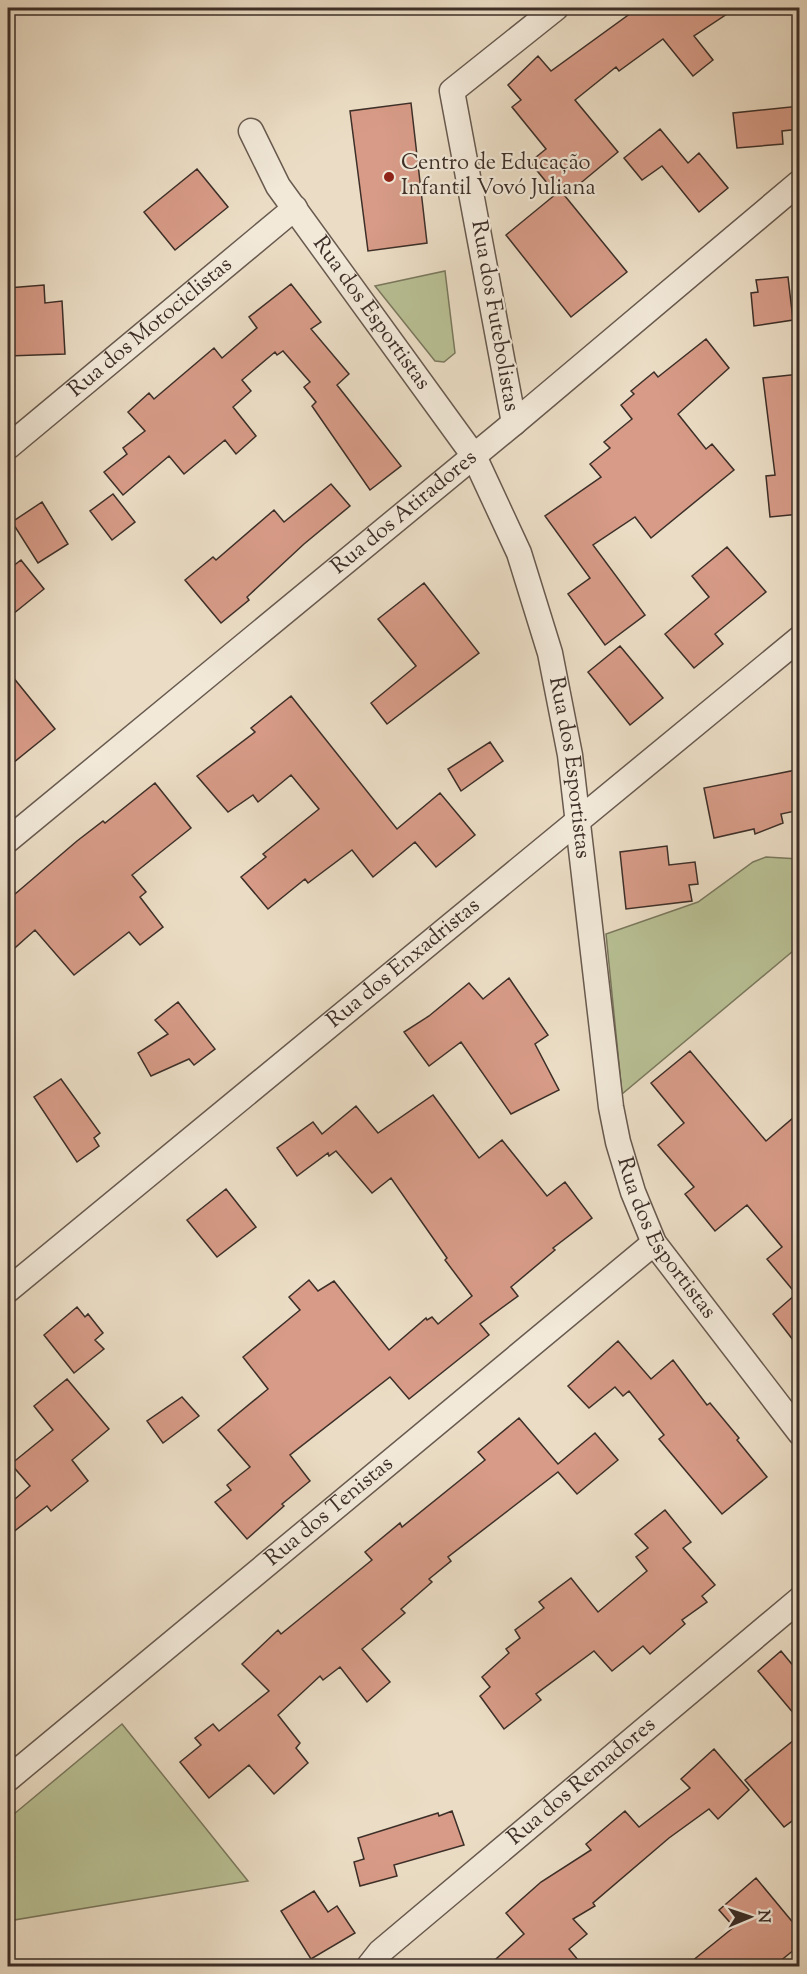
<svg xmlns="http://www.w3.org/2000/svg" width="807" height="1974" viewBox="0 0 807 1974" font-family="'Sorts Mill Goudy',serif">
  <style>
    .green { fill: #b8c094; stroke: #7a785e; stroke-width: 1.5 }
    .building { fill: #d79b87; stroke: #3d2f28; stroke-width: 1.5 }
    .lines { fill: none; stroke-linecap: round; stroke-linejoin: round }
    .street-casing { stroke: #685a4f; stroke-width: 27 }
    .street { stroke: #f2e9d9; stroke-width: 24 }
    .poi-dot { fill: #8f2418; stroke: #f2e9d9; stroke-width: 2 }
    .labels { text-anchor: middle; dominant-baseline: central; stroke-width: 4.5; stroke-linejoin: round; paint-order: stroke }
    .poi-label { font-size: 22px; fill: #3d2f28; stroke: #f2e9d9; text-anchor: start }
    .street-label { font-size: 22px; fill: #3d2f28; stroke: #f2e9d9 }
  </style>
  <rect width="100%" height="100%" fill="#ebddc5"/>
  <filter id="stains"><feTurbulence type="fractalNoise" baseFrequency=".00333" numOctaves="4"/><feColorMatrix values="0 0 0 0 .2 0 0 0 0 .09 0 0 0 0 .02 0 0 0 .5 -.17"/></filter>
  <radialGradient id="worn" r=".72"><stop offset=".6" stop-color="#630" stop-opacity="0"/><stop offset="1" stop-color="#630" stop-opacity=".3"/></radialGradient>
  <path class="green" d="M 445,271 L 455,353 L 444,362 L 435,361 L 375,286 Z
    M 766,857 L 799,859 L 799,946 L 622,1094 L 606,934 L 698,902 L 753,862 Z
    M 122,1724 L 248,1881 L 8,1921 L 8,1819 Z"/>
  <path class="building" d="M 638,8 L 736,8 L 694,36 L 713,60 L 693,76 L 663,39 L 619,71 L 616,67 L 575,100 L 618,152 L 565,196 L 627,272 L 571,317 L 506,235 L 556,194 L 530,162 L 546,149 L 512,107 L 521,100 L 508,85 L 538,56 L 551,71 Z
    M 411,103 L 427,243 L 368,251 L 350,111 Z
    M 800,106 L 800,129 L 782,131 L 783,144 L 737,148 L 733,113 Z
    M 660,129 L 688,163 L 699,153 L 728,188 L 699,212 L 662,166 L 642,180 L 624,158 Z
    M 197,169 L 228,207 L 175,250 L 144,212 Z
    M 788,277 L 793,320 L 754,326 L 751,293 L 758,292 L 756,280 Z
    M 291,284 L 321,322 L 311,329 L 349,374 L 337,385 L 401,466 L 370,490 L 312,406 L 316,402 L 304,387 L 310,382 L 283,351 L 277,355 L 275,352 L 242,380 L 251,391 L 233,407 L 256,436 L 236,454 L 225,440 L 184,474 L 169,456 L 123,495 L 104,472 L 127,454 L 123,448 L 145,431 L 128,412 L 149,393 L 154,399 L 214,348 L 222,358 L 257,328 L 249,317 Z
    M 44,285 L 45,303 L 62,301 L 65,354 L 8,356 L 8,288 Z
    M 706,339 L 729,368 L 678,414 L 706,449 L 712,444 L 734,470 L 651,538 L 635,517 L 593,545 L 645,615 L 605,645 L 568,594 L 590,578 L 545,516 L 601,477 L 590,464 L 610,448 L 604,442 L 632,419 L 621,405 L 634,394 L 631,391 L 654,372 L 658,377 Z
    M 800,374 L 800,514 L 770,517 L 766,476 L 775,475 L 763,378 Z
    M 331,484 L 350,506 L 304,544 L 247,597 L 249,600 L 221,623 L 185,580 L 213,557 L 216,560 L 274,510 L 284,522 Z
    M 113,494 L 135,522 L 112,540 L 90,511 Z
    M 42,502 L 68,544 L 38,563 L 12,522 Z
    M 727,547 L 766,592 L 715,634 L 723,644 L 694,668 L 665,634 L 709,597 L 692,576 Z
    M 21,560 L 44,589 L 8,618 L 8,570 Z
    M 424,583 L 479,653 L 387,724 L 371,703 L 416,666 L 378,619 Z
    M 620,646 L 663,698 L 630,725 L 588,672 Z
    M 8,671 L 55,729 L 8,767 Z
    M 291,696 L 397,829 L 440,793 L 475,835 L 436,867 L 415,842 L 373,877 L 352,850 L 308,883 L 305,879 L 268,909 L 241,877 L 266,857 L 263,854 L 319,809 L 291,775 L 258,802 L 253,795 L 228,812 L 197,776 L 255,732 L 251,728 Z
    M 490,742 L 503,761 L 461,791 L 448,769 Z
    M 796,770 L 800,810 L 781,814 L 783,823 L 755,834 L 754,829 L 714,838 L 704,788 Z
    M 155,783 L 191,828 L 132,875 L 146,892 L 140,897 L 163,927 L 140,945 L 129,932 L 74,975 L 35,930 L 8,954 L 8,900 L 77,841 L 103,821 L 105,823 Z
    M 667,846 L 669,865 L 695,862 L 698,884 L 689,885 L 692,901 L 626,909 L 620,852 Z
    M 509,978 L 548,1035 L 535,1044 L 559,1090 L 511,1114 L 461,1042 L 429,1066 L 404,1032 L 429,1016 L 469,983 L 483,999 Z
    M 178,1002 L 215,1049 L 194,1065 L 189,1059 L 151,1076 L 138,1053 L 168,1034 L 155,1020 Z
    M 690,1051 L 766,1141 L 800,1112 L 800,1349 L 773,1314 L 796,1294 L 767,1259 L 782,1247 L 747,1205 L 715,1231 L 685,1194 L 694,1187 L 658,1145 L 684,1123 L 651,1083 Z
    M 61,1079 L 100,1133 L 94,1138 L 99,1146 L 77,1162 L 34,1097 Z
    M 433,1095 L 479,1158 L 502,1140 L 547,1196 L 565,1182 L 592,1218 L 553,1248 L 555,1250 L 511,1287 L 518,1296 L 480,1324 L 489,1335 L 409,1399 L 390,1377 L 290,1455 L 310,1481 L 282,1504 L 284,1506 L 247,1539 L 215,1502 L 231,1490 L 227,1485 L 250,1467 L 218,1430 L 268,1389 L 243,1357 L 300,1310 L 289,1297 L 309,1280 L 318,1291 L 334,1281 L 389,1350 L 426,1318 L 427,1320 L 432,1317 L 438,1324 L 472,1296 L 445,1260 L 447,1258 L 391,1178 L 372,1193 L 336,1151 L 329,1156 L 328,1153 L 297,1176 L 277,1148 L 313,1122 L 322,1134 L 356,1106 L 378,1133 Z
    M 226,1189 L 256,1227 L 217,1257 L 187,1220 Z
    M 77,1307 L 85,1317 L 88,1314 L 103,1333 L 95,1340 L 104,1349 L 74,1373 L 44,1335 Z
    M 618,1341 L 651,1379 L 673,1360 L 707,1405 L 710,1403 L 739,1438 L 737,1440 L 767,1477 L 722,1514 L 659,1439 L 664,1435 L 629,1391 L 623,1396 L 615,1387 L 589,1408 L 568,1386 Z
    M 67,1379 L 109,1429 L 72,1460 L 88,1481 L 51,1511 L 47,1506 L 8,1536 L 8,1505 L 30,1486 L 11,1464 L 53,1430 L 34,1406 Z
    M 182,1397 L 199,1416 L 163,1443 L 147,1421 Z
    M 519,1418 L 558,1464 L 595,1433 L 618,1460 L 577,1494 L 558,1472 L 448,1557 L 451,1561 L 429,1579 L 432,1582 L 401,1609 L 405,1613 L 362,1649 L 390,1682 L 367,1702 L 340,1667 L 323,1680 L 320,1676 L 278,1715 L 300,1743 L 296,1748 L 308,1763 L 274,1794 L 249,1765 L 209,1798 L 180,1762 L 201,1745 L 195,1738 L 213,1724 L 219,1731 L 269,1691 L 242,1664 L 278,1630 L 281,1634 L 372,1560 L 365,1552 L 400,1523 L 402,1527 L 485,1460 L 478,1452 Z
    M 665,1510 L 691,1542 L 683,1548 L 715,1585 L 702,1596 L 707,1602 L 682,1620 L 685,1624 L 650,1654 L 643,1646 L 612,1671 L 594,1651 L 536,1694 L 541,1700 L 504,1729 L 480,1696 L 490,1687 L 482,1677 L 509,1653 L 506,1649 L 520,1638 L 515,1630 L 544,1608 L 539,1602 L 571,1578 L 598,1612 L 647,1571 L 636,1557 L 648,1548 L 635,1534 Z
    M 781,1651 L 800,1674 L 800,1721 L 758,1671 Z
    M 800,1735 L 800,1815 L 784,1827 L 745,1780 Z
    M 714,1749 L 749,1790 L 718,1819 L 709,1809 L 669,1838 L 593,1903 L 595,1906 L 573,1919 L 587,1934 L 569,1949 L 583,1966 L 488,1966 L 524,1934 L 506,1913 L 541,1882 L 591,1850 L 586,1844 L 625,1811 L 639,1827 L 690,1788 L 681,1779 Z
    M 452,1811 L 464,1845 L 394,1865 L 397,1876 L 360,1886 L 354,1862 L 364,1859 L 358,1838 L 438,1813 L 439,1816 Z
    M 756,1878 L 800,1931 L 800,1945 L 774,1966 L 686,1966 L 734,1927 L 719,1910 Z
    M 314,1891 L 328,1912 L 337,1906 L 355,1933 L 311,1959 L 281,1911 Z"/>
  <g class="lines">
    <defs>
      <g id="street">
        <path id="s1" d="M 251,131 L 278,186 L 474,456 L 519,553 L 550,653 L 570,755 L 611,1107 L 618,1142 L 633,1192 L 654,1243 L 800,1433"/>
        <path d="M 514,423 L 452,91 L 556,8"/>
        <path id="s2" d="M 8,447 L 295,208"/>
        <path id="s3" d="M 8,840 L 514,423 L 800,182"/>
        <path id="s4" d="M 8,1290 L 800,638"/>
        <path id="s5" d="M 8,1779 L 654,1243"/>
        <path id="s6" d="M 369,1966 L 380,1952 L 800,1599"/>
      </g>
    </defs>
    <use href="#street" class="street-casing"/>
    <use href="#street" class="street"/>
  </g>
  <circle class="poi-dot" cx="389" cy="177" r="6"/>
  <g class="labels">
    <g class="poi-label">
      <text x="401" y="164">Centro de Educação<tspan x="401" dy="25">Infantil Vovó Juliana</tspan></text>
    </g>
    <g class="street-label">
      <text stroke="none"><textPath href="#s1" startOffset="219">Rua dos Esportistas</textPath></text>
      <text transform="translate(494 316) rotate(80)">Rua dos Futebolistas</text>
      <text stroke="none"><textPath href="#s2" startOffset="186">Rua dos Motociclistas</textPath></text>
      <text stroke="none"><textPath href="#s3" startOffset="514">Rua dos Atiradores</textPath></text>
      <text stroke="none"><textPath href="#s1" startOffset="723">Rua dos Esportistas</textPath></text>
      <text stroke="none"><textPath href="#s4" startOffset="513">Rua dos Enxadristas</textPath></text>
      <text stroke="none"><textPath href="#s1" startOffset="1209">Rua dos Esportistas</textPath></text>
      <text stroke="none"><textPath href="#s5" startOffset="418">Rua dos Tenistas</textPath></text>
      <text stroke="none"><textPath href="#s6" startOffset="282">Rua dos Remadores</textPath></text>
    </g>
  </g>
  <rect width="807" height="1974" fill="none" stroke="#ebddc5" stroke-width="30"/>
  <rect x="9" y="9" width="789" height="1956" fill="none" stroke="#3d2f28" stroke-width="3"/>
  <rect x="15" y="15" width="777" height="1944" fill="none" stroke="#3d2f28" stroke-width="1.5"/>
  <g transform="translate(750 1917) rotate(88)" stroke="#f2e9d9" stroke-width="4.5" paint-order="stroke">
  <path d="M0-4.5L10 22L0 15L-10 22Z" fill="#3d2f28"/>
  <text y="-9" font-size="16" font-weight="bold" text-anchor="middle" fill="#3d2f28">N</text>
  </g>
  <rect width="100%" height="100%" filter="url(#stains)"/>
  <rect width="100%" height="100%" fill="url(#worn)"/>
</svg>
